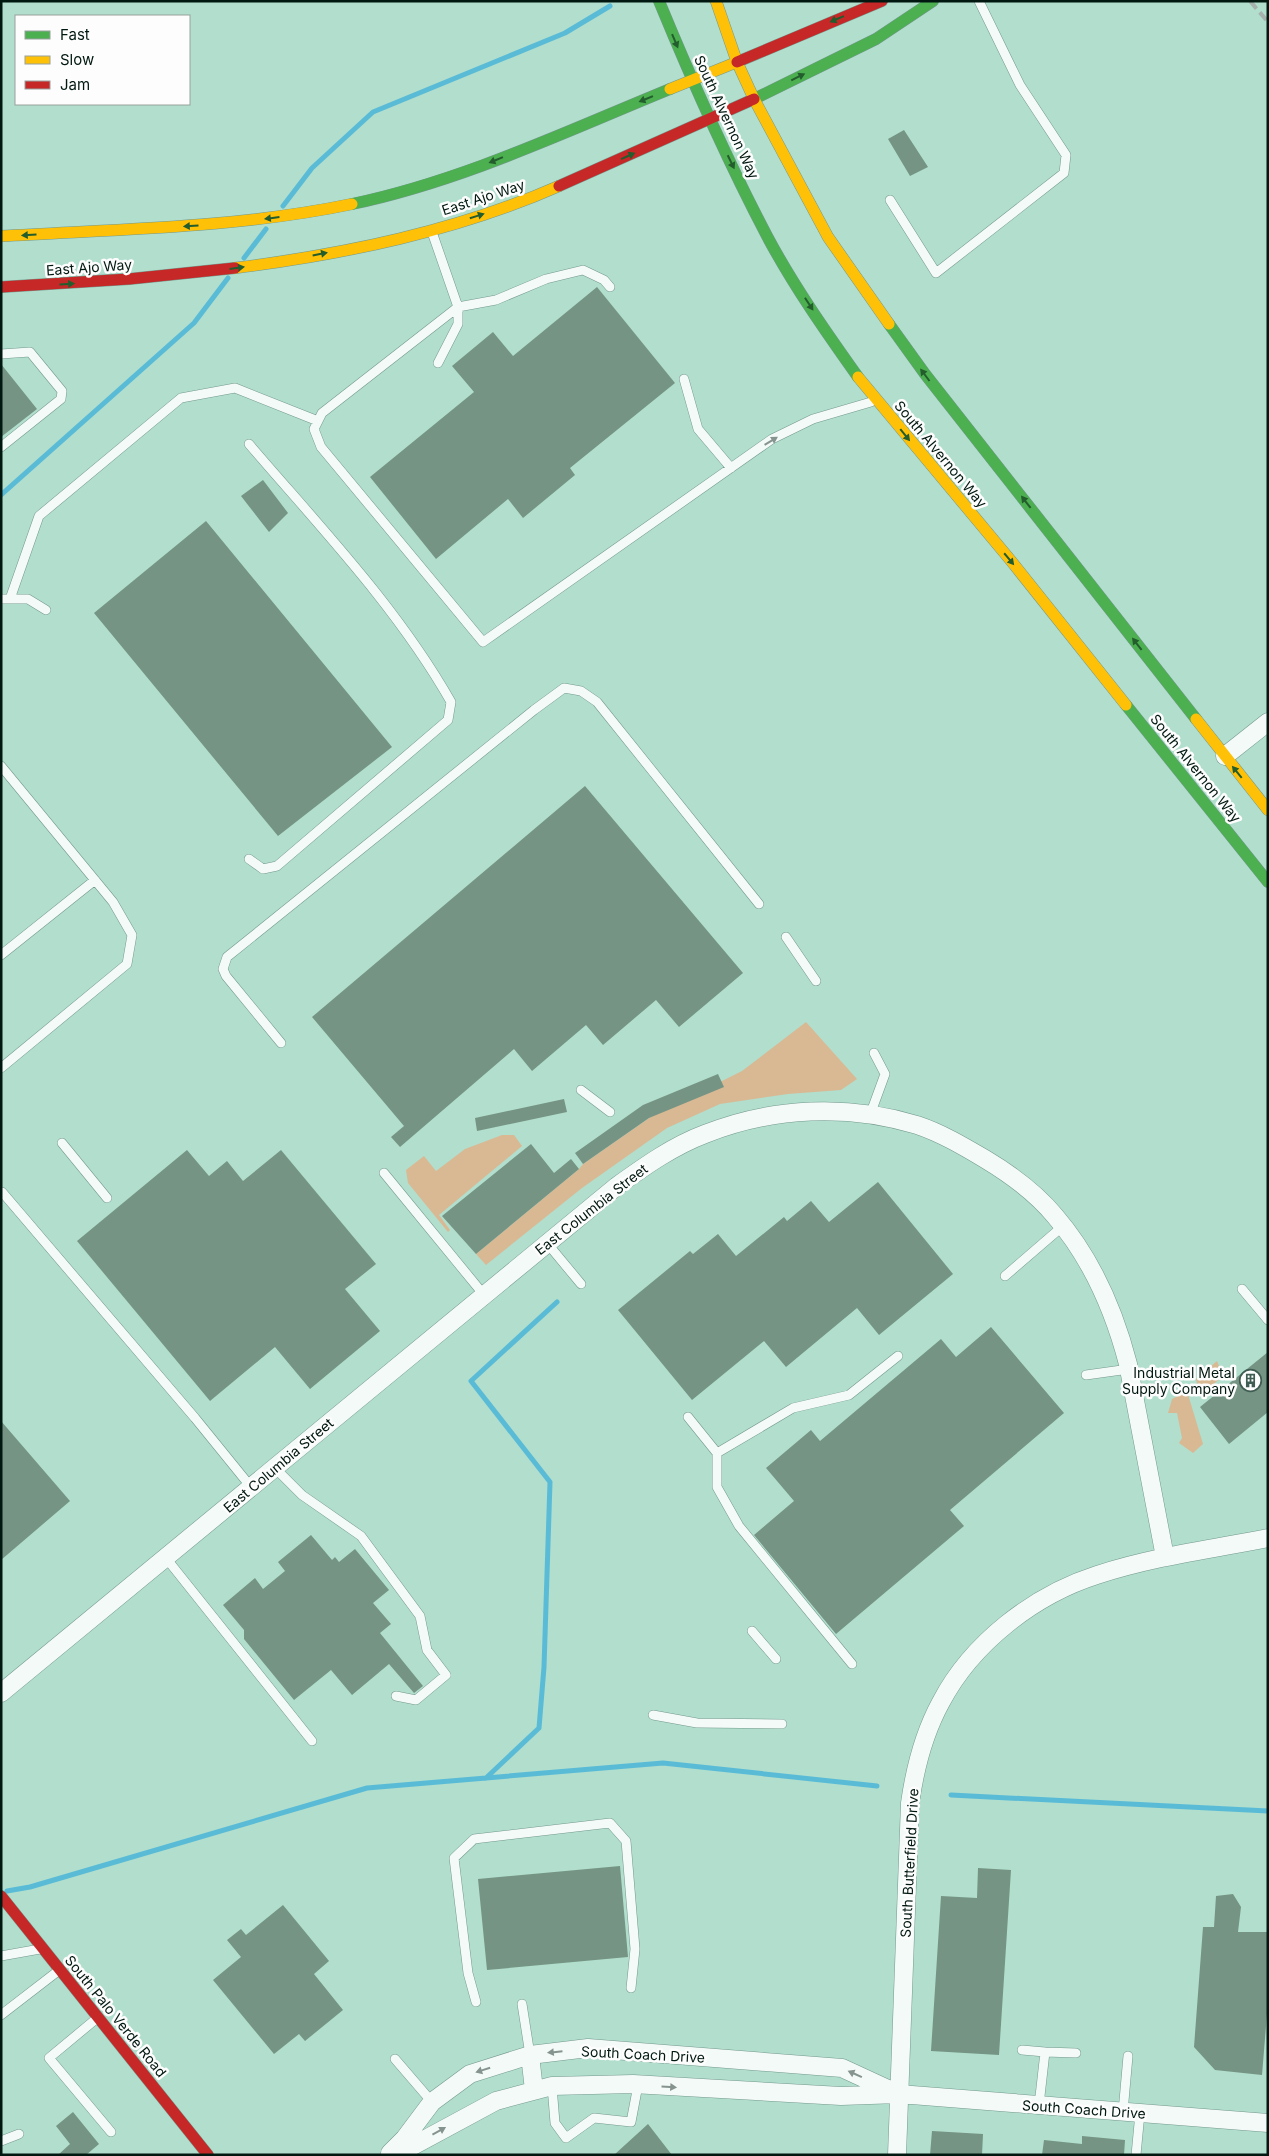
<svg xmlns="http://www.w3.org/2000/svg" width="1269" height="2156" viewBox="0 0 1269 2156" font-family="Inter,sans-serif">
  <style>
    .grass { fill: #d9b994 }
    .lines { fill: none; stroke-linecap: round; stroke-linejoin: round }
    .stream { stroke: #5abbd6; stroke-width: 5 }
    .building { fill: #759484 }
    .lane-casing { stroke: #74998d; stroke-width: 10 }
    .street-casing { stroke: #74998d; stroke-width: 19 }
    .fast-casing { stroke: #74998d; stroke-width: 12 }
    .slow-casing { stroke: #74998d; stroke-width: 12 }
    .jam-casing { stroke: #74998d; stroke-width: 12 }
    .lane { stroke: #f3faf8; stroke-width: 9 }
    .street { stroke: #f3faf8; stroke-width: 18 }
    .fast { stroke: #4caf50; stroke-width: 11 }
    .slow { stroke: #ffc107; stroke-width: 11 }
    .jam { stroke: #c62828; stroke-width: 11 }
    .rail { stroke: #a6b0ad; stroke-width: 4; stroke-dasharray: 10 5; stroke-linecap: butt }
    .oneway { fill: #235c2d }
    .oneway2 { fill: #869490 }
    .labels { text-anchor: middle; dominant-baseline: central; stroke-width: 5; stroke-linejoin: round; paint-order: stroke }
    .street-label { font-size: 14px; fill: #011810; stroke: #fdfdfd }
    .poi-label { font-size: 14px; fill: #011810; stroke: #fdfdfd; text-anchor: end }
  </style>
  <rect width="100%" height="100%" fill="#b1decd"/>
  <path class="grass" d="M 806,1022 L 857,1079 L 841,1090 L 788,1094 L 720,1104 L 667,1128 L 582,1188 L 486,1265 L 476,1254 L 579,1169 L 583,1164 L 652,1116 L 742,1071 Z
    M 502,1135 L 514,1135 L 522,1146 L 439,1215 L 450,1230 L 448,1232 L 408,1183 L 406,1170 L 424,1156 L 436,1171 L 465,1149 Z
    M 1217,1361 L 1223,1376 L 1200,1396 L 1196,1379 Z
    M 1187,1391 L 1203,1444 L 1193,1453 L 1179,1443 L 1182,1438 L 1177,1413 L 1168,1413 L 1172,1399 Z"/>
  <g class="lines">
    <path class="stream" d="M 283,206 L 312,168 L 373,112 L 565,33 L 610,6
      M 244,258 L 266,229
      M 1,495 L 194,323 L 228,278
      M 486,1778 L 539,1728 L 544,1667 L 550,1482 L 471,1381 L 557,1302
      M 951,1795 L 1268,1811
      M 7,1891 L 30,1887 L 367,1788 L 663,1763 L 877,1786"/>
  </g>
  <path class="building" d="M 904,130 L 928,167 L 910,176 L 888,139 Z
    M 597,287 L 675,383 L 570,468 L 575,475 L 523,518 L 508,499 L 436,559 L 370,477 L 474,392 L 452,366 L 493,332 L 513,356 Z
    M 1,364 L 37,409 L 1,437 Z
    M 263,480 L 288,513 L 269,532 L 241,496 Z
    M 206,521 L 392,747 L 278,836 L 94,613 Z
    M 585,786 L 743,973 L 679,1027 L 656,1000 L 603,1045 L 586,1025 L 532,1071 L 514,1049 L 400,1147 L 391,1137 L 404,1126 L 312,1017 Z
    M 718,1074 L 724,1087 L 649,1118 L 583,1164 L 575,1153 L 643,1105 Z
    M 564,1099 L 567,1112 L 477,1131 L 475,1118 Z
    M 531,1144 L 554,1173 L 571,1159 L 579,1169 L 476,1254 L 442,1216 Z
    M 187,1150 L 209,1176 L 227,1161 L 243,1181 L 281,1150 L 376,1264 L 345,1289 L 380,1331 L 310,1389 L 275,1347 L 210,1401 L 77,1241 Z
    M 878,1182 L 953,1274 L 879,1335 L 857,1308 L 786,1367 L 764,1341 L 692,1400 L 618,1310 L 690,1251 L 693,1254 L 718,1234 L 736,1256 L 784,1217 L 787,1221 L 811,1201 L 829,1222 Z
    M 991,1327 L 1064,1413 L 950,1510 L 964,1526 L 836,1634 L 754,1535 L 794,1501 L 766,1468 L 811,1430 L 820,1441 L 941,1339 L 956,1357 Z
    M 1268,1352 L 1268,1412 L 1229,1444 L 1200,1407 Z
    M 1,1421 L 70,1501 L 1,1560 Z
    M 311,1535 L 332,1560 L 335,1557 L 339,1562 L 355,1549 L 389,1590 L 373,1603 L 391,1624 L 380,1633 L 423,1686 L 414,1693 L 389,1664 L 352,1695 L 331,1670 L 294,1700 L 244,1639 L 244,1630 L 223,1605 L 255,1578 L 263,1589 L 285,1571 L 278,1562 Z
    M 620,1866 L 628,1957 L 487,1970 L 478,1879 Z
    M 978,1868 L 1011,1870 L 999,2055 L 931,2051 L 941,1896 L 977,1898 Z
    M 1233,1894 L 1241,1907 L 1238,1932 L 1268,1932 L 1268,2002 L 1262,2075 L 1215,2070 L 1194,2047 L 1203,1927 L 1214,1927 L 1216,1896 Z
    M 283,1905 L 329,1961 L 314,1974 L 343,2010 L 305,2041 L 299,2034 L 274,2054 L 213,1980 L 241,1957 L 227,1940 L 241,1929 L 246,1935 Z
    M 73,2112 L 99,2144 L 86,2155 L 58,2155 L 70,2144 L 56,2126 Z
    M 648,2124 L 672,2155 L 614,2155 Z
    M 932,2131 L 983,2134 L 982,2155 L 930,2155 Z
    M 1082,2136 L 1125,2140 L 1124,2155 L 1042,2155 L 1044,2140 L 1082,2144 Z"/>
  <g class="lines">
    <defs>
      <path id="lane" d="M 890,200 L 936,273 L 1064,173 L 1066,155 L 1020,85 L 979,1
        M 432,232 L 458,307 L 458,324 L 438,363
        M 610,287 L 604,280 L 583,270 L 546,279 L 496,300 L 458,307 L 322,413 L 314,429 L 321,447 L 483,642 L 772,439 L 813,419 L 871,402
        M 1,354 L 30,352 L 62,391 L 61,399 L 1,447
        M 684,379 L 698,429 L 731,468
        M 1,599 L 28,599 L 46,610
        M 10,599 L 39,516 L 181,398 L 235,388 L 318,421
        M 1,766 L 113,902 L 132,935 L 127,964 L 1,1068
        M 249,859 L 263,869 L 277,866 L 448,720 L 451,702 C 397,607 320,527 249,444
        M 786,937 L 816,981
        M 1,955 L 95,880
        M 281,1043 L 226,976 L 223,969 L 227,957 L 534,710 L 564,688 L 581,691 L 597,702 L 759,904
        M 581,1090 L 610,1112
        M 870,1115 L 885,1074 L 874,1053
        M 62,1143 L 107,1198
        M 384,1173 L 484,1295
        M 2,1192 L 195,1418 L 251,1487
        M 547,1243 L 581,1284
        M 1005,1276 L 1063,1226
        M 1242,1289 L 1268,1320
        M 1086,1375 L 1129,1369
        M 688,1417 L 717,1453
        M 275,1468 L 302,1495 L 361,1536 L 420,1616 L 427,1650 L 446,1675 L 416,1700 L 396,1696
        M 166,1558 L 312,1741
        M 752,1631 L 776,1659
        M 852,1664 L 739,1526 L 717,1487 L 717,1453 L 793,1408 L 849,1395 L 898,1356
        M 653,1715 L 697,1723 L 782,1724
        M 1,1956 L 40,1949
        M 476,2002 L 468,1973 L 454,1858 L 474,1839 L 610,1823 L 626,1841 L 635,1949 L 631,1988
        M 522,2004 L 530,2055
        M 1,2015 L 58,1971
        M 96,2019 L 49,2058 L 111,2132
        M 1022,2050 L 1045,2052
        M 395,2059 L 432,2102
        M 552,2086 L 555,2123 L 566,2138 L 594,2118 L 631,2122 L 638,2085
        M 1039,2105 L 1045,2052 L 1076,2053
        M 1123,2112 L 1128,2056
        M 1,2141 L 19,2134
        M 1136,2155 L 1140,2113"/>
      <path id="street" d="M 1225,756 L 1268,722
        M 1,1693 L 617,1186 C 645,1166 673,1146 705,1134 C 773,1107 848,1104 917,1125 C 941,1133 963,1146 985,1159 C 1010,1174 1036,1193 1055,1216 C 1092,1259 1114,1310 1128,1364 L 1165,1557
        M 530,2055 L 534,2090
        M 390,2153 L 405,2138 L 432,2102 L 470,2074 L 530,2055 L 588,2048 L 842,2068 L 894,2092
        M 396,2155 L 496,2101 L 552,2086 L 633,2084 L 841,2096 L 899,2094 L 1268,2123
        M 897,2155 L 910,1803 C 915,1768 924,1733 941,1702 C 972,1643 1034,1595 1097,1575 C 1152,1557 1211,1549 1268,1538"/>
      <path id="fast" d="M 659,1 C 692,81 727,160 767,236 C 793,285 826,332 858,377
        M 754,99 L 876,39 L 933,1
        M 352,204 C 462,181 567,131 670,89
        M 889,324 L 925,374 L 1196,719
        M 1126,705 L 1268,882"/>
      <path id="slow" d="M 716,1 L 737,62 L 754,99 L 828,237 L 889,324
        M 670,89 L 737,62
        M 1,236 C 118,229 237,228 352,204
        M 235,268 C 345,254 457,231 559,186
        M 858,377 L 1012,562 L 1126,705
        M 1196,719 L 1268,810"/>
      <path id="jam" d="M 737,62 L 882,1
        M 559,186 L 754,99
        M 1,287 L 129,279 L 235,268
        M 1,1896 L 208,2155"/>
    </defs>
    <use href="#lane" class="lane-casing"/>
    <use href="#street" class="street-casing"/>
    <use href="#fast" class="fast-casing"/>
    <use href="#slow" class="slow-casing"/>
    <use href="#jam" class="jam-casing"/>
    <use href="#lane" class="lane"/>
    <use href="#street" class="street"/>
    <use href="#fast" class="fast"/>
    <use href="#slow" class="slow"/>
    <use href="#jam" class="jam"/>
    <path class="rail" d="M 1250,1 L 1268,22"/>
  </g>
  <defs><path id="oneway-solid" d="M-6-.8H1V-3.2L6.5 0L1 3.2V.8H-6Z" transform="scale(1.25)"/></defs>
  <g class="oneway">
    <use href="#oneway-solid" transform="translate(837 19) rotate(157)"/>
    <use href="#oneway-solid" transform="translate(675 41) rotate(67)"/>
    <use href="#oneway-solid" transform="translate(798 77) rotate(-26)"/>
    <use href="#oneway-solid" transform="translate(646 99) rotate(158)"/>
    <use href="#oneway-solid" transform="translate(628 156) rotate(-24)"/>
    <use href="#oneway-solid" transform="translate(496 160) rotate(158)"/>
    <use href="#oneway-solid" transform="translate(731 162) rotate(64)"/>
    <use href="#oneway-solid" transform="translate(477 216) rotate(-17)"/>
    <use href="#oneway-solid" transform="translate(272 218) rotate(173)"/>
    <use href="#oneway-solid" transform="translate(191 226) rotate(177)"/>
    <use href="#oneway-solid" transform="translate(29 235) rotate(177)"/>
    <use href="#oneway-solid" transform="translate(320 254) rotate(-11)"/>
    <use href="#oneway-solid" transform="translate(237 268) rotate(-8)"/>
    <use href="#oneway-solid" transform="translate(67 284) rotate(-3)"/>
    <use href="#oneway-solid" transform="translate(809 304) rotate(57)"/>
    <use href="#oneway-solid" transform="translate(925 375) rotate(-127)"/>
    <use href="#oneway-solid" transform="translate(905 435) rotate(51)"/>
    <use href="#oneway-solid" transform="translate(1026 502) rotate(-128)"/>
    <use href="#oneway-solid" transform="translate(1009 559) rotate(50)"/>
    <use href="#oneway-solid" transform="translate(1137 644) rotate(-128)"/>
    <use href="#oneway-solid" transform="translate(1237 772) rotate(-129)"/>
  </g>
  <g class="oneway2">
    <use href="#oneway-solid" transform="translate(771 441) rotate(-31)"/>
    <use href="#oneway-solid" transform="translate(555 2052) rotate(174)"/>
    <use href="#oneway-solid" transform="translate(483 2070) rotate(162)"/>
    <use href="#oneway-solid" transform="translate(855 2074) rotate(-156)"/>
    <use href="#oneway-solid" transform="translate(669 2087) rotate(4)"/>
    <use href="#oneway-solid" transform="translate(439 2131) rotate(-29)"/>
  </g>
  <defs>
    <symbol id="building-ring" viewBox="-11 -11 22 22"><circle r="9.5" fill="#fdfdfd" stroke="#3f5d52" stroke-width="1.5"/><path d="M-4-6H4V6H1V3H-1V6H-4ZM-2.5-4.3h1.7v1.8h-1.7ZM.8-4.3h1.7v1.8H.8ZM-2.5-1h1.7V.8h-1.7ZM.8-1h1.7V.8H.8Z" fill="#3f5d52"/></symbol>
  </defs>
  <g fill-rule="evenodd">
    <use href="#building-ring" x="1238" y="1368" width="25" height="25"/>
  </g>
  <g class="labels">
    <g class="street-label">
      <text transform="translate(727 117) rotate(65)">South Alvernon Way</text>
      <text transform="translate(483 197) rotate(-18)">East Ajo Way</text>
      <text transform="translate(89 267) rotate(-4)">East Ajo Way</text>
      <text transform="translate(941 454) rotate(50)">South Alvernon Way</text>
      <text transform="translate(1196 768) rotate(51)">South Alvernon Way</text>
      <text transform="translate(591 1209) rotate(-38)">East Columbia Street</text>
      <text transform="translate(278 1465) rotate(-40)">East Columbia Street</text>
      <text transform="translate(909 1863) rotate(-87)">South Butterfield Drive</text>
      <text transform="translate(116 2016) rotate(51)">South Palo Verde Road</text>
      <text transform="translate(643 2054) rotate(3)">South Coach Drive</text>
      <text transform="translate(1084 2109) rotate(4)">South Coach Drive</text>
    </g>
    <g class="poi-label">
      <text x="1235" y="1372">Industrial Metal<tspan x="1235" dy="16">Supply Company</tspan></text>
    </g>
  </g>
  <rect width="1269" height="2156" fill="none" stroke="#011810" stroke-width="5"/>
  <rect x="15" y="15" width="175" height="90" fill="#fdfdfd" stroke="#98a19e"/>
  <rect x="25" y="31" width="25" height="8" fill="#4caf50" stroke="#98a19e"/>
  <text x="60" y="40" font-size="15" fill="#011810">Fast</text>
  <rect x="25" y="56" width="25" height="8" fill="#ffc107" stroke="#98a19e"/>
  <text x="60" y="65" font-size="15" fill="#011810">Slow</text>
  <rect x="25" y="81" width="25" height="8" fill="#c62828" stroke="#98a19e"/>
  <text x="60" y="90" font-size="15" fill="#011810">Jam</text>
</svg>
